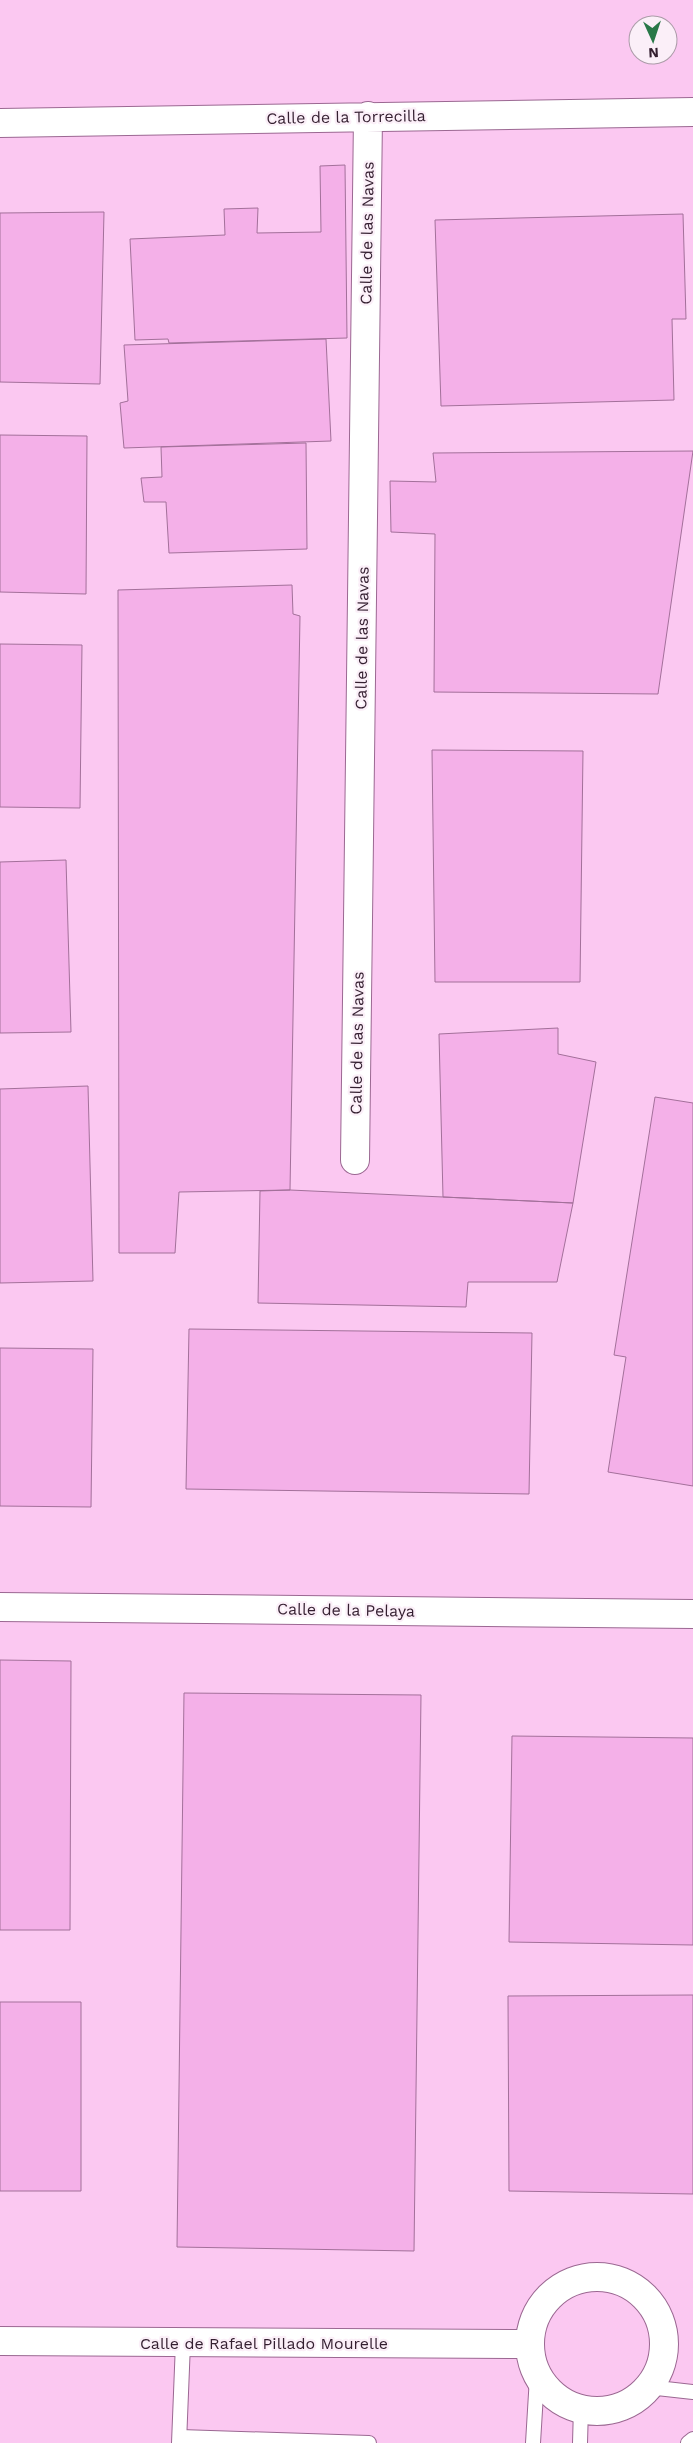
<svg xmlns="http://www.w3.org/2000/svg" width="693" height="2443" viewBox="0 0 693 2443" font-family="'Work Sans',sans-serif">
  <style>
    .built { fill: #fbc8f1; fill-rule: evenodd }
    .building { fill: #f4b0e8; stroke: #a3709a }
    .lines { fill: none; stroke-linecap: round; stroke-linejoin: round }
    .lane-casing { stroke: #9b6892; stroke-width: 16 }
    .street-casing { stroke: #9b6892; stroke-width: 30 }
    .lane { stroke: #fff; stroke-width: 14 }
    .street { stroke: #fff; stroke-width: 28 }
    .labels { text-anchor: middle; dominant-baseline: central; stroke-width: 4.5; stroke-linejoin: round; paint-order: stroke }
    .street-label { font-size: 16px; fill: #341f30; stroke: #fbeff8 }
  </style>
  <rect width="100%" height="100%" fill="#fcdaf5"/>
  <path class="built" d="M 0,0 L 693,0 L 693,2443 L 0,2443 ZM 638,25 L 668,25 L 668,55 L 638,55 Z"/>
  <path class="building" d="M 345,165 L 347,338 L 169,343 L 168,339 L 135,340 L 130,239 L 225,235 L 224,209 L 258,208 L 257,233 L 321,232 L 320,166 Z
    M 104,212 L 100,384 L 0,382 L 0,213 Z
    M 683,214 L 686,319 L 672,319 L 674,400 L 441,406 L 435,220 Z
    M 326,339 L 331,441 L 124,448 L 120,403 L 128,401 L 124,345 Z
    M 0,435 L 87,436 L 86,594 L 0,592 Z
    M 306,443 L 307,549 L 169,553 L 166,502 L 144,502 L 141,478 L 162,477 L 161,447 Z
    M 693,451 L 658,694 L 434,692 L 435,534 L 391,532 L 390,481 L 436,482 L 433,453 Z
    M 292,585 L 293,614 L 300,616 L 290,1190 L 179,1192 L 175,1253 L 119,1253 L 118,590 Z
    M 0,644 L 82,645 L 80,808 L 0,807 Z
    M 432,750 L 583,751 L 580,982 L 435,982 Z
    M 66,860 L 71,1032 L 0,1033 L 0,862 Z
    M 558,1028 L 558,1054 L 596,1062 L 573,1203 L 443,1197 L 439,1034 Z
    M 88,1086 L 93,1281 L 0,1283 L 0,1089 Z
    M 655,1097 L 693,1103 L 693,1486 L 608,1472 L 626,1357 L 614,1355 Z
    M 290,1190 L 443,1197 L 573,1203 L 557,1282 L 468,1282 L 466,1307 L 258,1303 L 260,1191 Z
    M 189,1329 L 532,1333 L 529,1494 L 186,1489 Z
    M 0,1348 L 93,1349 L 91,1507 L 0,1506 Z
    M 0,1660 L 71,1661 L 70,1930 L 0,1930 Z
    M 184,1693 L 421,1695 L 414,2251 L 177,2247 Z
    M 512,1736 L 693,1738 L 693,1945 L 509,1942 Z
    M 693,1995 L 693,2194 L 509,2191 L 508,1996 Z
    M 0,2002 L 81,2002 L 81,2191 L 0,2191 Z"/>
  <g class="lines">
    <defs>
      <path id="lane" d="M 648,2387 L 693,2392
        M 180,2437 L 369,2443
        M 179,2443 L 183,2343
        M 533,2443 L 537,2377
        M 580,2443 L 581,2408
        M 688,2443 L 693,2439"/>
      <path id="street" d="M 0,123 L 693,112
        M 355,1160 L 368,116
        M 0,1607 L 693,1614
        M530 2344a67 67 0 1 1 134 0a67 67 0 1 1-134 0Z
        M 0,2341 L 529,2344"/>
    </defs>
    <use href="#lane" class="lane-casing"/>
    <use href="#street" class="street-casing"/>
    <use href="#lane" class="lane"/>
    <use href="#street" class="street"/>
  </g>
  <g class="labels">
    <g class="street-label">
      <text transform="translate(346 117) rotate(-1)">Calle de la Torrecilla</text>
      <text transform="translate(367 233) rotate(-89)">Calle de las Navas</text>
      <text transform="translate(362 638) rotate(-89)">Calle de las Navas</text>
      <text transform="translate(357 1043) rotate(-89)">Calle de las Navas</text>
      <text transform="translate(346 1610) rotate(1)">Calle de la Pelaya</text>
      <text x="264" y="2343">Calle de Rafael Pillado Mourelle</text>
    </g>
  </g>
  <g transform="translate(653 40) rotate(177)"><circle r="24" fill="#fbeff8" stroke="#ab9ca8"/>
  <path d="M0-4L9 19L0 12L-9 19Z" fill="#297848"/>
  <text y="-8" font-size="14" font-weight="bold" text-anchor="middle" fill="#341f30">N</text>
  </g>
</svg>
